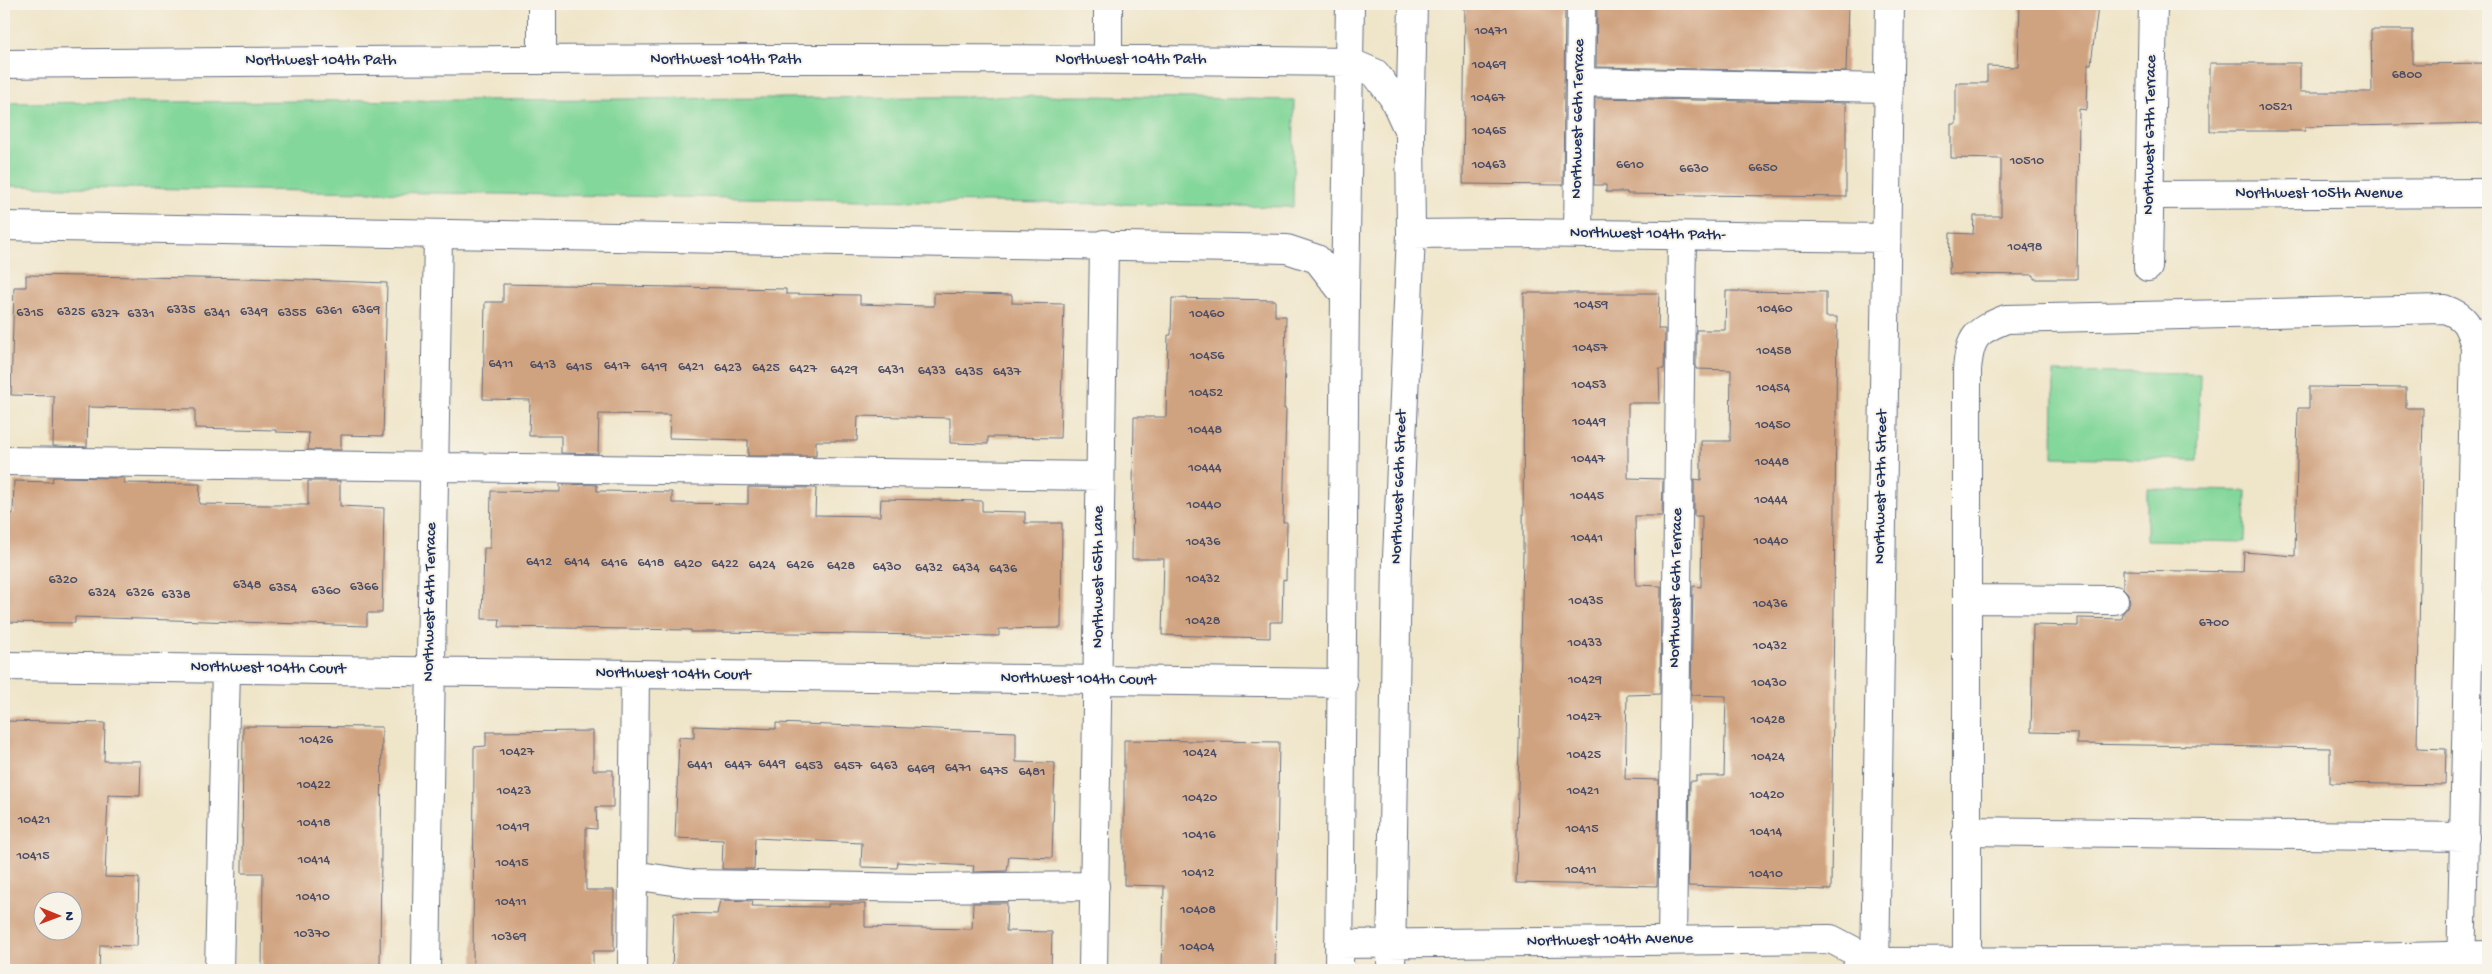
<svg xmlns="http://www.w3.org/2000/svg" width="2492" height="974" viewBox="0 0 2492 974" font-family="'Gochi Hand',sans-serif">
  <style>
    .green { fill: #83d79a; stroke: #4f837c }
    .building { fill: #d0a380; fill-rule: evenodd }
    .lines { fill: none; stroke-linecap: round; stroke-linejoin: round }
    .minor-casing { stroke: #656f83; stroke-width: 30 }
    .minor { stroke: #fff; stroke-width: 28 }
    .labels { text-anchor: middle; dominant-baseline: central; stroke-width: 4; stroke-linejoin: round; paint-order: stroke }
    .number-label { font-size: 14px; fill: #484c66 }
    .street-label { font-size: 16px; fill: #1b2f5e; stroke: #f7f3e8 }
  </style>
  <rect width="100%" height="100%" fill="#f7f3e8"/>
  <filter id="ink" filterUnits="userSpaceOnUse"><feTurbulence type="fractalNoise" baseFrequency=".02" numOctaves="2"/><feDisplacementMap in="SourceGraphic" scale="10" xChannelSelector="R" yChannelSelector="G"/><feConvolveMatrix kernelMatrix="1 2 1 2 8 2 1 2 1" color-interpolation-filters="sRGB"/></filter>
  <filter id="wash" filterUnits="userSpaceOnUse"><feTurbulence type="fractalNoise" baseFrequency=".0096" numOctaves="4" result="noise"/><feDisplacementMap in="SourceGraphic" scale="20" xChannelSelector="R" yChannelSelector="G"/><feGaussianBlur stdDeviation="1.12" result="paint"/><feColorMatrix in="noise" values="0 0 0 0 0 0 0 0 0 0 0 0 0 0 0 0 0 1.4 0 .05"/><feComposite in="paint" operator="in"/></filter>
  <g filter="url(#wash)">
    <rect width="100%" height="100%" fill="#efe5c9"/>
    <path class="green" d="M 1086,96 L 1294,100 L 1293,207 L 4,186 L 4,103 Z
      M 2054,372 L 2200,374 L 2198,460 L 2053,457 Z
      M 2147,489 L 2246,491 L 2245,542 L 2147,540 Z"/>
    <g id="blocks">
      <path class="building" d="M 1465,4 L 1565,4 L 1563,185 L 1463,184 Z
        M 1597,4 L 1848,4 L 1846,72 L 1596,67 Z
        M 2020,4 L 2082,4 L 2082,6 L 2098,6 L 2091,64 L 2088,64 L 2087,110 L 2079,109 L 2077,279 L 2034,279 L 2034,275 L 1949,274 L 1950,233 L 1973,234 L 1974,216 L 2001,216 L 2001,159 L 1951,158 L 1951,124 L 1956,124 L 1956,83 L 1987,83 L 1987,66 L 2018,67 Z
        M 2371,30 L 2413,30 L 2413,64 L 2488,63 L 2488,123 L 2305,127 L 2305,131 L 2210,131 L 2210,63 L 2300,63 L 2300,92 L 2372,92 Z
        M 1595,98 L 1846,103 L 1846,197 L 1627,194 L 1627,192 L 1606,192 L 1606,185 L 1594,185 Z
        M 26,275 L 251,279 L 251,278 L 387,283 L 383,436 L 341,435 L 341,450 L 308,450 L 309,433 L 276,432 L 276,430 L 195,428 L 195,409 L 88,407 L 87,447 L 53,446 L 54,396 L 11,395 L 14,287 L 26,287 Z
        M 503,284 L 786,289 L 786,294 L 860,295 L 860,304 L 924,306 L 934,306 L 934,293 L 1012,295 L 1012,303 L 1064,304 L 1060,438 L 988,437 L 988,444 L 950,443 L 950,418 L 858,416 L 857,441 L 816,441 L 816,456 L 748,456 L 748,440 L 669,438 L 670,415 L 599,414 L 598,454 L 561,453 L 561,436 L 529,436 L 530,400 L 483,399 L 485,302 L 503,302 Z
        M 1726,291 L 1826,292 L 1826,317 L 1837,317 L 1831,890 L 1688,886 L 1690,781 L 1696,781 L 1696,776 L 1724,776 L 1726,696 L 1691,695 L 1693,586 L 1701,587 L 1702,516 L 1694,516 L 1694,479 L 1701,480 L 1701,441 L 1730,441 L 1731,370 L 1696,369 L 1696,330 L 1725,330 Z
        M 1524,293 L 1659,293 L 1658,329 L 1665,329 L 1664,369 L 1659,369 L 1660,403 L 1628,403 L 1628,478 L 1663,479 L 1662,516 L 1635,516 L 1636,585 L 1661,586 L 1660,694 L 1627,695 L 1625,779 L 1659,780 L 1657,886 L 1516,883 L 1523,554 Z
        M 1172,298 L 1275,300 L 1275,316 L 1286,316 L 1284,409 L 1286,409 L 1283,522 L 1287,522 L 1286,580 L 1283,579 L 1282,622 L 1270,622 L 1270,638 L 1162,635 L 1164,559 L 1132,559 L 1134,417 L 1166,417 L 1168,335 L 1171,335 Z
        M 2309,387 L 2406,388 L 2406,408 L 2423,408 L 2417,748 L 2446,749 L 2445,785 L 2330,783 L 2330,748 L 2077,744 L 2077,733 L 2031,732 L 2033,625 L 2078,626 L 2078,618 L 2122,619 L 2123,613 L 2128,607 L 2130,601 L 2128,593 L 2123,588 L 2123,570 L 2243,572 L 2244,552 L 2295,556 L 2298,408 L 2309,408 Z
        M 53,477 L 124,478 L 124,483 L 200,484 L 199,504 L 269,505 L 308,505 L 308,481 L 340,481 L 340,506 L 384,508 L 382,613 L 367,613 L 367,626 L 75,617 L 75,623 L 4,622 L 5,514 L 13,514 L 14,481 L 52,482 Z
        M 560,484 L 597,485 L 597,491 L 672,492 L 672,503 L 748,504 L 748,487 L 816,488 L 815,515 L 880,516 L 881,499 L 982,501 L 982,511 L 1025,512 L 1025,523 L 1062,523 L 1061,628 L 999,629 L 999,636 L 719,632 L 691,632 L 691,630 L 499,627 L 500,619 L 482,619 L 484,548 L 490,548 L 491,491 L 560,492 Z
        M 4,721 L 105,723 L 104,761 L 141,761 L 140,796 L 108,795 L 105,877 L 139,878 L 137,946 L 100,945 L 99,970 L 4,970 ZM 42,902 L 72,902 L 72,932 L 42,932 Z
        M 776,723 L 1016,732 L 1016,762 L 1055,763 L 1052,858 L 1009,856 L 1007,871 L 973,872 L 974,866 L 898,862 L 897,868 L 861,867 L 862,843 L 755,838 L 754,869 L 722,869 L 723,840 L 675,838 L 679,737 L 694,738 L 694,726 L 776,729 Z
        M 243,726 L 382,727 L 380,970 L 262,970 L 263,873 L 242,873 Z
        M 593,731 L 593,770 L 613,770 L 613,807 L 596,807 L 597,829 L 586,828 L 586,890 L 614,890 L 614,951 L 593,951 L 593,970 L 473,970 L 474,747 L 486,746 L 486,732 Z
        M 1124,740 L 1279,742 L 1275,970 L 1162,969 L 1164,886 L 1124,885 Z
        M 720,900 L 753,901 L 752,906 L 828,907 L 828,904 L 865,904 L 865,927 L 972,929 L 973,903 L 1007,903 L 1006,931 L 1052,932 L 1051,970 L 672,970 L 674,913 L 717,914 Z"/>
    </g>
  </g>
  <g filter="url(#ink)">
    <use href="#blocks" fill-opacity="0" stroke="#656f83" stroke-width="1"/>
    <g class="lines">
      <defs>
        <path id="minor" d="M 542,4 L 542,60
          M 1108,59 L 1108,4
          M 4,64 C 452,60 901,56 1349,62 L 1375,73 L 1393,97 L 1410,134
          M 1580,82 L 1889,88
          M 2151,195 L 2488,193
          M 4,226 L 1287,249 L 1317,259 L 1345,295
          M 1411,234 L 1511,233 L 1886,238
          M 1578,234 L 1581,4
          M 2148,267 L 2153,4
          M 4,461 L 1100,476
          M 1967,599 L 2114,600
          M 4,666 L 1343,683
          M 1966,831 L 2465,837
          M 633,875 L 693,884 L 923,888 L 1095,886
          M 1672,940 L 1682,236
          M 1339,944 L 1831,939 L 1875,962
          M 1967,960 L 1967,370 C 1970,336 1976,331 2006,319 L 2444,309 C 2466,316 2469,326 2475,346 L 2461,970
          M 219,970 L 226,669
          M 426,970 L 438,234
          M 632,970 L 635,674
          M 1093,970 L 1104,244
          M 1339,970 L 1345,295 L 1350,4
          M 1391,970 L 1397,558 L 1411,234 L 1410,134 L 1413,4
          M 1856,970 L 1875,962 L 2275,960 L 2488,955
          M 1875,970 L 1890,4"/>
      </defs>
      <use href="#minor" class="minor-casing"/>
      <use href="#minor" class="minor"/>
    </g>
  </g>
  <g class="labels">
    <g class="number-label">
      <text x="1491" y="31">10471</text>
      <text x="1489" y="65">10469</text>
      <text x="2407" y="75">6800</text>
      <text x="1488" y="98">10467</text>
      <text x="2276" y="107">10521</text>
      <text x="1489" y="131">10465</text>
      <text x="2027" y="161">10510</text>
      <text x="1489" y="165">10463</text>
      <text x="1630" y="165">6610</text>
      <text x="1763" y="168">6650</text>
      <text x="1694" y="169">6630</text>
      <text x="2025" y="247">10498</text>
      <text x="1591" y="305">10459</text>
      <text x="1775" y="309">10460</text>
      <text x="181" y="310">6335</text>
      <text x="366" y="310">6369</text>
      <text x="329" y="311">6361</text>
      <text x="71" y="312">6325</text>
      <text x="254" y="312">6349</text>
      <text x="30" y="313">6315</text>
      <text x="217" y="313">6341</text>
      <text x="292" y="313">6355</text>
      <text x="105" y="314">6327</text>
      <text x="141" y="314">6331</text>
      <text x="1207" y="314">10460</text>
      <text x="1590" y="348">10457</text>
      <text x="1774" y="351">10458</text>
      <text x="1207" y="356">10456</text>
      <text x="501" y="364">6411</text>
      <text x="543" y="365">6413</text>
      <text x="617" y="366">6417</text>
      <text x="579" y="367">6415</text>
      <text x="654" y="367">6419</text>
      <text x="691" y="367">6421</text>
      <text x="728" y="368">6423</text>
      <text x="766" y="368">6425</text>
      <text x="803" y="369">6427</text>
      <text x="844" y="370">6429</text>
      <text x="891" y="370">6431</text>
      <text x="932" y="371">6433</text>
      <text x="969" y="372">6435</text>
      <text x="1007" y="372">6437</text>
      <text x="1589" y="385">10453</text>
      <text x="1773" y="388">10454</text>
      <text x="1206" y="393">10452</text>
      <text x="1589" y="422">10449</text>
      <text x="1773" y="425">10450</text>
      <text x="1205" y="430">10448</text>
      <text x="1588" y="459">10447</text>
      <text x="1772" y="462">10448</text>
      <text x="1205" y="468">10444</text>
      <text x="1587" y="496">10445</text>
      <text x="1771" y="500">10444</text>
      <text x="1204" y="505">10440</text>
      <text x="1587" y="538">10441</text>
      <text x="1771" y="541">10440</text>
      <text x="1203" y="542">10436</text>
      <text x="539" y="562">6412</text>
      <text x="577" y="562">6414</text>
      <text x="614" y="563">6416</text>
      <text x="651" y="563">6418</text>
      <text x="688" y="564">6420</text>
      <text x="725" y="564">6422</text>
      <text x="762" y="565">6424</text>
      <text x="800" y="565">6426</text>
      <text x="841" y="566">6428</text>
      <text x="887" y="567">6430</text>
      <text x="929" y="568">6432</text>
      <text x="966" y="568">6434</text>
      <text x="1003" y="569">6436</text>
      <text x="1203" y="579">10432</text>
      <text x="63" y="580">6320</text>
      <text x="247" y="585">6348</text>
      <text x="364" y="587">6366</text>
      <text x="283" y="588">6354</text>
      <text x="326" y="591">6360</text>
      <text x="102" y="593">6324</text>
      <text x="140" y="593">6326</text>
      <text x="176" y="595">6338</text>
      <text x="1586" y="601">10435</text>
      <text x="1770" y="604">10436</text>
      <text x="1203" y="621">10428</text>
      <text x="2214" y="623">6700</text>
      <text x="1585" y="643">10433</text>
      <text x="1770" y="646">10432</text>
      <text x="1585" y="680">10429</text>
      <text x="1769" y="683">10430</text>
      <text x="1584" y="717">10427</text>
      <text x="1768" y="720">10428</text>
      <text x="316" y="740">10426</text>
      <text x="517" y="752">10427</text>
      <text x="1200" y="753">10424</text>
      <text x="1584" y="755">10425</text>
      <text x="1768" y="757">10424</text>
      <text x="772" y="764">6449</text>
      <text x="700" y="765">6441</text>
      <text x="738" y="765">6447</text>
      <text x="809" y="766">6453</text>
      <text x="848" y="766">6457</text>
      <text x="884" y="766">6463</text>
      <text x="958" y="768">6471</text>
      <text x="921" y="769">6469</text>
      <text x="994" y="771">6475</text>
      <text x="1032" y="772">6481</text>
      <text x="314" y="785">10422</text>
      <text x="514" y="791">10423</text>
      <text x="1583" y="791">10421</text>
      <text x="1767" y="795">10420</text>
      <text x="1200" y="798">10420</text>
      <text x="34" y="820">10421</text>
      <text x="314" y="823">10418</text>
      <text x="513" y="827">10419</text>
      <text x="1582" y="829">10415</text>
      <text x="1766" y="832">10414</text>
      <text x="1199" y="835">10416</text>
      <text x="33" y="856">10415</text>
      <text x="314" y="860">10414</text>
      <text x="512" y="863">10415</text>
      <text x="1581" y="870">10411</text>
      <text x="1198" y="873">10412</text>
      <text x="1766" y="874">10410</text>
      <text x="313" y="897">10410</text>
      <text x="511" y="902">10411</text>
      <text x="1198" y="910">10408</text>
      <text x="312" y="934">10370</text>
      <text x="509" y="937">10369</text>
      <text x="1197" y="947">10404</text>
    </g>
    <g class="street-label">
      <text x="726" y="60">Northwest 104th Path</text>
      <text x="1131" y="60">Northwest 104th Path</text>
      <text x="321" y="61">Northwest 104th Path</text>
      <text transform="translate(1579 119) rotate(-89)">Northwest 66th Terrace</text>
      <text transform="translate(2151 135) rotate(-89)">Northwest 67th Terrace</text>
      <text x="2319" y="194">Northwest 105th Avenue</text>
      <text transform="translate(1648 235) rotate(1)">Northwest 104th Path-</text>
      <text transform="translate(1400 487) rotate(-88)">Northwest 66th Street</text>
      <text transform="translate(1882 487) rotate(-89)">Northwest 67th Street</text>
      <text transform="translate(1099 577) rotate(-90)">Northwest 65th Lane</text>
      <text transform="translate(1677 588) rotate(-89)">Northwest 66th Terrace</text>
      <text transform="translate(431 602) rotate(-89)">Northwest 64th Terrace</text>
      <text transform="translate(268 669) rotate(1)">Northwest 104th Court</text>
      <text transform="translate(673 675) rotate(1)">Northwest 104th Court</text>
      <text transform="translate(1078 680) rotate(1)">Northwest 104th Court</text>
      <text transform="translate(1610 941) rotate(-1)">Northwest 104th Avenue</text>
    </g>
  </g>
  <rect width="2492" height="974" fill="none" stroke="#f7f3e8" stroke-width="20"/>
  <g transform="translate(58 916) rotate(91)"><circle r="24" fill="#f7f3e8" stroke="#9fa5b1"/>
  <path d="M0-4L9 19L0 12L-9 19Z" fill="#c8321e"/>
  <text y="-8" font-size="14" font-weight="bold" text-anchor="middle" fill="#1b2f5e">N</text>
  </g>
</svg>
